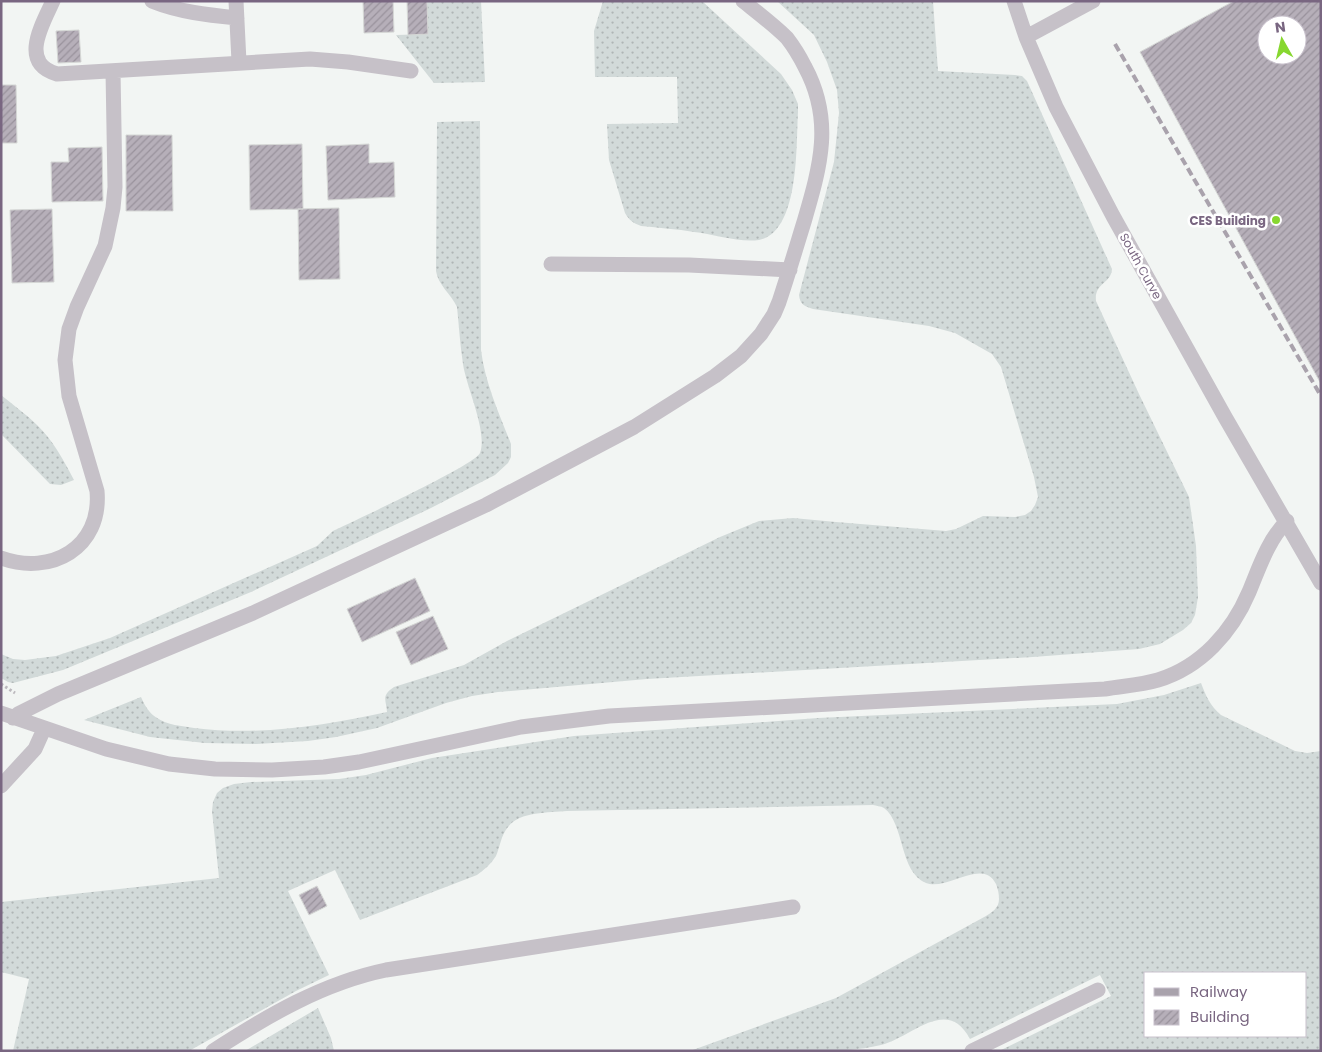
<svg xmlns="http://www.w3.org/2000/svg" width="1322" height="1052" viewBox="0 0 1322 1052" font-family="Poppins,sans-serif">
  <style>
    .grass { fill: url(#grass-dots); fill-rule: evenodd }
    .building { fill: url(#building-hatch); stroke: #d5d7d5; fill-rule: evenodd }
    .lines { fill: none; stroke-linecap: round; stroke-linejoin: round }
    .path { stroke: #bcb9be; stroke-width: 3; stroke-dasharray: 2.5 2.5; stroke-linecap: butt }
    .service { stroke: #c6c1c8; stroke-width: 15 }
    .rail { stroke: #a9a2ac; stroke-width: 4; stroke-dasharray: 8 4; stroke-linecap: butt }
    .poi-dot { fill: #87d730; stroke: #fff; stroke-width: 2 }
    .labels { text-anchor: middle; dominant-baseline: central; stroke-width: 5; stroke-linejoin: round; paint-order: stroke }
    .poi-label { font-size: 12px; font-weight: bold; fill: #796681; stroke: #fff; text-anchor: end }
    .street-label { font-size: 12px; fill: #796681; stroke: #fff }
  </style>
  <defs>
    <pattern id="grass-dots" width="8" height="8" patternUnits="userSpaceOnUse" patternTransform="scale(1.25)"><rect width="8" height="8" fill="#d2dad9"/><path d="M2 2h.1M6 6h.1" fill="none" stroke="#afb5b5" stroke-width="1.8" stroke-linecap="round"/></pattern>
    <pattern id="building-hatch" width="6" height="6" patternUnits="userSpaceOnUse" patternTransform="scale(1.25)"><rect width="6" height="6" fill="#b6afb9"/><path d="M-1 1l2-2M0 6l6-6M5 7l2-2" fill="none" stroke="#99929c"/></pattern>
  </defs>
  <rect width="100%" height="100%" fill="#f2f5f3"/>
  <path class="grass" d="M 427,1 L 481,1 L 485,82 L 434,83 L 396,35 L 428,34 Z
    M 603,1 L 702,1 L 781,74 L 792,90 L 798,104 L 798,112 C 796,144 800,232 759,240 C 740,243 713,234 694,232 C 677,229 659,228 641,226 C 633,223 629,220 625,213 L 609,160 L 607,124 L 678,123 L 677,77 L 595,77 L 594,31 Z
    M 777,1 L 933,1 L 938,71 L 1015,75 L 1022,76 L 1027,81 L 1112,269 C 1111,284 1094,283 1096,301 L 1139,394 L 1189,497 L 1196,546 L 1198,597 L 1195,615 L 1191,623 L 1183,630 L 1160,644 L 1139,649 L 1033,657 L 647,679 L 498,692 L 472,696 L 446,703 L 377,728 L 336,737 L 308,741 L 256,744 L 205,743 L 150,737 L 84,720 L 141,697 C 145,706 149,713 157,718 C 167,725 182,726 194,728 C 259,736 323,726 387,712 C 386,699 381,696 394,687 L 464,665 L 507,641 L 720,537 L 759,521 L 793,518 L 836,522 L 946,531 L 956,529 L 983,516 L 1015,517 L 1025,515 L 1031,511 L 1035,505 L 1038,497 L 1034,477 L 1001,367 L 992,354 L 955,333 L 929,326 L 813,309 C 805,306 800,305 799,295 L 834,162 L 839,113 L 837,90 L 827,62 L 814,35 Z
    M 480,121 L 481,350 C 485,383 499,413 511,444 L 511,457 L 508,463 L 495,475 L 429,509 L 251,592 L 63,670 L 13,683 L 8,682 L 1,678 L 1,654 L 13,659 L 25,660 L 56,656 L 110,638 L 317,546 L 333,531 C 354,521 475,465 480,453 C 488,432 466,386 463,364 C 460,345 459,326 457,307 C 451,294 438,285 436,271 L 437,122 Z
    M 1,395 C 13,405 26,414 37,425 C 53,440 64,461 74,480 L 61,485 L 50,484 L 1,434 Z
    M 1201,683 C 1206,696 1210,706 1221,715 L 1295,751 L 1307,753 L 1321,751 L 1321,1051 L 999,1051 L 1111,996 L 1100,975 L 970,1039 C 947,995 911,1038 881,1045 C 852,1052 823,1051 793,1051 C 759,1051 724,1051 690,1051 L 836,998 L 986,916 C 992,912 999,908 999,899 C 999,894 998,889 996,884 C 983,857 947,891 926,883 C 899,872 905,824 884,808 C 881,806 876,806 873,805 L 567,811 C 549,813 520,811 508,827 C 501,835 500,847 496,856 C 491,864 484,870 477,875 L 360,920 L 335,870 L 288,891 L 329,975 L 296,991 L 189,1051 L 13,1051 L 29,979 L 1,972 L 1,902 L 219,878 L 212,811 L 213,802 L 217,793 L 223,788 L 234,784 L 251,782 L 339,779 L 366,775 L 432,758 L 574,736 L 818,718 L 1117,704 L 1164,695 ZM 1306,973 L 1306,1036 L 1146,1036 L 1146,973 Z
    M 318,1008 L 331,1038 L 334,1051 L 245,1051 Z"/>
  <path class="building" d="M 363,1 L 393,1 L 394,32 L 364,33 Z
    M 407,1 L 427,1 L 428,34 L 408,35 Z
    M 1234,1 L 1321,1 L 1321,384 L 1140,52 ZM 1267,25 L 1297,25 L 1297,55 L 1267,55 Z
    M 79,30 L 81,62 L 58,63 L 56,31 Z
    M 1,85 L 16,85 L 17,143 L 1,143 Z
    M 126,135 L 172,135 L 173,211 L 126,211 Z
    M 302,144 L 303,209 L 250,210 L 249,145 Z
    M 369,144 L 369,163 L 394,162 L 395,197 L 328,200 L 326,146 Z
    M 102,147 L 103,201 L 52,202 L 51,162 L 69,162 L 68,148 Z
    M 339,208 L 340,279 L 299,280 L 298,209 Z
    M 52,209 L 54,282 L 12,283 L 10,210 Z
    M 415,578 L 430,611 L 362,642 L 347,609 Z
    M 433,616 L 448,649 L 411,665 L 396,632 Z
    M 317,886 L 327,906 L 309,915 L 299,895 Z"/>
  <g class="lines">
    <path class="path" d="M 1,684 L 15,693"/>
    <path class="service" d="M 53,1 C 42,25 19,63 57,74 L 310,59 L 348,62 L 411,71
      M 152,1 C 179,12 208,15 237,18
      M 236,1 L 239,62
      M 1014,1 L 1026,37 L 1056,107 L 1113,216 L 1225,417 L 1321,583
      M 1026,37 L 1093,1
      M 551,264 L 689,265 L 790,270
      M 1,558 C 51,576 102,548 97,491 L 69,396 L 65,360 L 69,329 L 77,307 L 105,246 L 113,208 L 115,187 L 113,71
      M 1,713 L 106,749 L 169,764 L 215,769 L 272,770 L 324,767 L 359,762 L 521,727 L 609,716 L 1105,689 C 1123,686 1141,685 1158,680 C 1201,667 1232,632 1249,592 C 1259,568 1268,540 1287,521
      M 13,718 L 18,714 L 58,694 L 253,613 L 486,505 L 634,427 L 715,376 L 741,356 L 761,334 L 774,314 L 779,302 C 788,275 796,248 804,222 C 820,167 834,121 805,67 C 800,57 794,47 787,38 C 774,25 758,13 743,1
      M 1,786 L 35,749 L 44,729
      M 213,1051 C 267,1016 323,983 386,970 L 793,907
      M 972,1051 L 1098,990"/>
    <path class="rail" d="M 1115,44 L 1321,396"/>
  </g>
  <circle class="poi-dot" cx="1276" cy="220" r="5"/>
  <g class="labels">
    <g class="poi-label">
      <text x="1266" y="220">CES Building</text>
    </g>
    <g class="street-label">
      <text transform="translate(1141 266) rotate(61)">South Curve</text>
    </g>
  </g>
  <rect width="1322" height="1052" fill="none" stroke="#796681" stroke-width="5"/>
  <rect x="1144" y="972" width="162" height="65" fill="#ffffff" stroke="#c9c2cd"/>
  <rect x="1154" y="988" width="25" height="8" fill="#a9a2ac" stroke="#c9c2cd"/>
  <text x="1190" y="997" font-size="15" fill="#796681">Railway</text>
  <rect x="1154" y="1010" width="25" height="15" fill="url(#building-hatch)" stroke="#c9c2cd"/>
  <text x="1190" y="1022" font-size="15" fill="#796681">Building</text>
  <g transform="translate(1282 40) rotate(352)"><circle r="24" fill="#ffffff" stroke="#c9c2cd"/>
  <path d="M0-4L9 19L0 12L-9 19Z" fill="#87d730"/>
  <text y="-8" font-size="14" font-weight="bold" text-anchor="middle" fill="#796681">N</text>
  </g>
</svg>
